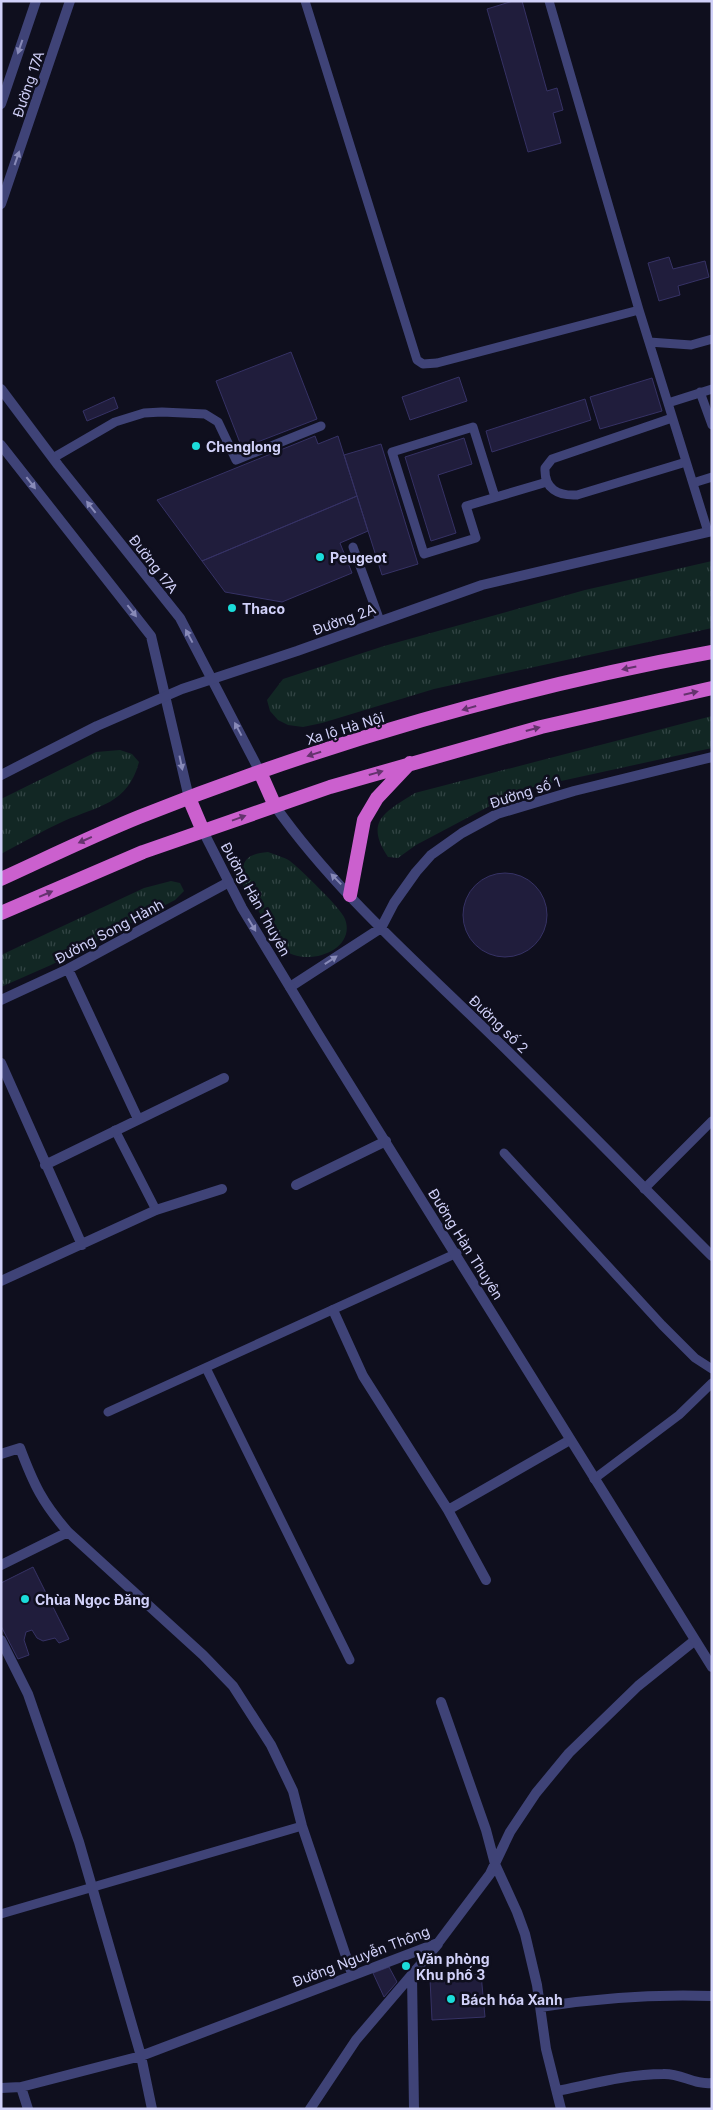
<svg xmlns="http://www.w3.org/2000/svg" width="713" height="2110" viewBox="0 0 713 2110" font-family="Inter,sans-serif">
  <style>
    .grass { fill: url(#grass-tufts) }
    .building { fill: #201d3c; stroke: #363265 }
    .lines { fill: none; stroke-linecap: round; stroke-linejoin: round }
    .service { stroke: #3f4377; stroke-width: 9 }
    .minor { stroke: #3f4377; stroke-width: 10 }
    .tertiary { stroke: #3f4377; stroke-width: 10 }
    .trunk { stroke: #cb60ce; stroke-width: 14 }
    .oneway { fill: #888ab8 }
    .oneway2 { fill: #64336d }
    .poi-dot { fill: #1bdcda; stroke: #0f0f1e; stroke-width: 2 }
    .labels { text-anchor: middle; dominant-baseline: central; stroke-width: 5; stroke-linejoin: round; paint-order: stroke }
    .street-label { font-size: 14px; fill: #d1d1f9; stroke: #0f0f1e }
    .poi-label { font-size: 14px; font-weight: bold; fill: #d1d1f9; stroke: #0f0f1e; text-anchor: start }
  </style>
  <defs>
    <pattern id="grass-tufts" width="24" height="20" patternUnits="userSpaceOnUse" patternTransform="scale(1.25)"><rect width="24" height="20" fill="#122724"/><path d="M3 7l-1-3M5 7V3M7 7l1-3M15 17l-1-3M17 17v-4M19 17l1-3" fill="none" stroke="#334545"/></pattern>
  </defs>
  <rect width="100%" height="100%" fill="#0f0f1e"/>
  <path class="grass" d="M 712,561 L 712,628 L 434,689 L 322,723 L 303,727 L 288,725 L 278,720 L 270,711 L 267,700 L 283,679 L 384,646 L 585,590 Z
    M 712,716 L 712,748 L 520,790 L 416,845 L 398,858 L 388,857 C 364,821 385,812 415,793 Z
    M 120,750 L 132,754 L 139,762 C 128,804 98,806 64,821 C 42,831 22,843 1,854 L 1,799 L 96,752 Z
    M 268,852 C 275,855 284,857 290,861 C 299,868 342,909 345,919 C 357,951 305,969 281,948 L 241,882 C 242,860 246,854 268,852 Z
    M 171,881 L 180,883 L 184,891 L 175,900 L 51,965 L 1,987 L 1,955 L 144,888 Z"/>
  <path class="building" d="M 513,1 L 522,1 L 547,91 L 557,88 L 563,110 L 553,113 L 561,143 L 528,152 L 487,9 Z
    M 669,257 L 673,269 L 705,261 L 709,277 L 678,286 L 680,295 L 659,301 L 648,263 Z
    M 291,352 L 317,419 L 242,448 L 216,381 Z
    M 459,377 L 467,401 L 410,420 L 402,397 Z
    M 652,378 L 662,411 L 600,429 L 590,397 Z
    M 114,397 L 118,408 L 87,421 L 83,411 Z
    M 585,399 L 591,420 L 492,452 L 486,431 Z
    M 315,436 L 318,444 L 338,436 L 357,496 L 202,561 L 157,500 Z
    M 464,438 L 472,464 L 438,475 L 456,533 L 431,541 L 405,457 Z
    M 381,444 L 418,564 L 382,575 L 344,455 Z
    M 357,496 L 368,531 L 340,543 L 352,573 L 282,602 L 225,592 L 202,561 Z
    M463 915a42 42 0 1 1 84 0a42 42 0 1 1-84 0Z
    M 33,1567 L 69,1639 L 59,1643 L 55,1638 L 43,1641 L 37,1638 L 32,1630 L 26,1632 L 24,1640 L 29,1655 L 18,1659 L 1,1626 L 1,1583 Z
    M 389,1967 L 397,1982 L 384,1997 L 373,1973 Z
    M 481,1974 L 485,2017 L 432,2020 L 430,1979 Z"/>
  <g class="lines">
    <path class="service" d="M 305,1 L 417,360 L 423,364 L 437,363 L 639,310
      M 549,1 L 639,310 L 708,532
      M 649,342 L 691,345 L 712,339
      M 700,392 L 712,425
      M 668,403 L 712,389
      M 672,418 L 552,459 L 545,468 C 544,489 558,496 577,495 L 686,462
      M 53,458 L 115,422 L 144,413 L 162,412 L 205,414 L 218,422 L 236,460 L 321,426
      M 693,483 L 712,477
      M 495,497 L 473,427 L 392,452 L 424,554 L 476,538 L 466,506 L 547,482
      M 353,547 L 380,621
      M 115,1130 L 156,1210
      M 504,1153 L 662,1325 L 695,1358 L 712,1369
      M 644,1189 L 712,1121
      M 206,1368 L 350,1660
      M 108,1412 L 457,1253
      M 594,1479 L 679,1415 L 712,1383
      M 1,1914 L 302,1826"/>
    <path class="minor" d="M 1,104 L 36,1
      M 1,204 L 70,1
      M 1,389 L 58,465 L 180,618 L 260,772
      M 1,445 L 151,636 L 189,798
      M 275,806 C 332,887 411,957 482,1026 C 560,1101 635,1179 712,1256
      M 68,969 L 138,1119
      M 290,987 L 381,928 L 394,903 L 416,872 L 431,855 L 462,833 L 497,814 L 574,791 L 712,757
      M 1,1000 L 68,969 L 229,882
      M 1,1063 L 82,1245
      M 45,1165 L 224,1078
      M 296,1185 L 386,1141
      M 1,1281 L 156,1210 L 222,1189
      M 333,1310 L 363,1376 L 448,1510 L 570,1440
      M 1,1454 L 20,1448 C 34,1485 42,1502 68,1532 L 203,1655 L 233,1686 L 271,1745 L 293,1791 L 302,1826 L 352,1974
      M 448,1510 L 486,1580
      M 1,1565 L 68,1532
      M 1,1640 L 28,1694 L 79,1842 L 141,2056 L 152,2109
      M 441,1702 L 486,1830 L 495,1864 L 517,1912 L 525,1934 L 537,1985 L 546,2049 L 561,2109
      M 412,1975 L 414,2109
      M 540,2007 C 597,1998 654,1994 712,1996
      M 21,2087 L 28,2109
      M 1,2088 L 21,2087 L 141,2056 L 438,1943 L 490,1874 L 510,1832 L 536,1793 L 569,1753 L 638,1686 L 694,1641
      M 557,2091 C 592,2084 628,2074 663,2074 C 681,2073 694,2085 712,2083
      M 310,2109 L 356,2040 L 438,1944"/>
    <path class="tertiary" d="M 1,775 L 97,726 L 182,689 L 297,651 L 482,585 L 712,531
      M 203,831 L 242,908 L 317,1032 L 712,1667"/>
    <path class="trunk" d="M 260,772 L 275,806
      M 189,798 L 203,831
      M 1,879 C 47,858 92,836 139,817 C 321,744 519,687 712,652
      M 350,895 L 364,820 L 377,798 L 410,763
      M 1,913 L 143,852 L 330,787 L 541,727 L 712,688"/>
  </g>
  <defs><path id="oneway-solid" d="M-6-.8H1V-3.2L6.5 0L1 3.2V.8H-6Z" transform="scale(1.25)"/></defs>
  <g class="oneway">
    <use href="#oneway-solid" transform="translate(20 47) rotate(109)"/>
    <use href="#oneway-solid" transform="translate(17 158) rotate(-71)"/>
    <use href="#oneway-solid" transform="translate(31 483) rotate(52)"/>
    <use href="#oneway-solid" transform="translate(91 507) rotate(-128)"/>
    <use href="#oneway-solid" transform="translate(132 611) rotate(52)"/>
    <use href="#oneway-solid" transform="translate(189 636) rotate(-118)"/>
    <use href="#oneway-solid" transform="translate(238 729) rotate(-118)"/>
    <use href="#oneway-solid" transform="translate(181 763) rotate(78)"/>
    <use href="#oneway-solid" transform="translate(336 879) rotate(-134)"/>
    <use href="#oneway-solid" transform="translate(252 925) rotate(59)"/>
    <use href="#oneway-solid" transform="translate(331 960) rotate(-33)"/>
  </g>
  <g class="oneway2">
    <use href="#oneway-solid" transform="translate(629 668) rotate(168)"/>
    <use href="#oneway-solid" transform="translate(691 693) rotate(-13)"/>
    <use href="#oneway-solid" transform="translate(469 708) rotate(164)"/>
    <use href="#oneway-solid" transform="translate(533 729) rotate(-15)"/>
    <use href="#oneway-solid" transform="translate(314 754) rotate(162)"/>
    <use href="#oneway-solid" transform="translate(376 773) rotate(-16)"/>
    <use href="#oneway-solid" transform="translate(239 818) rotate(-20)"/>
    <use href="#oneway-solid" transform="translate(85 840) rotate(156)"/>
    <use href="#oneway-solid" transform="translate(46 894) rotate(-23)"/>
  </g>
  <g class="poi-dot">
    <circle cx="196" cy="446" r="5"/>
    <circle cx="320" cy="557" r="5"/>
    <circle cx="232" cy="608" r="5"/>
    <circle cx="25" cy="1599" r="5"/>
    <circle cx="406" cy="1966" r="5"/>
    <circle cx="451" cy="1999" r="5"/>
  </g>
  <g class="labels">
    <g class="street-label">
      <text transform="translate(28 84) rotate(-71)">Đường 17A</text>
      <text transform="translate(154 564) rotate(52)">Đường 17A</text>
      <text transform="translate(344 619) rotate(-20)">Đường 2A</text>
      <text transform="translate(345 728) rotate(-17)">Xa lộ Hà Nội</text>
      <text transform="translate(525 792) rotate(-18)">Đường số 1</text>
      <text transform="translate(256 899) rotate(61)">Đường Hàn Thuyên</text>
      <text transform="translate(109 931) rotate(-28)">Đường Song Hành</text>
      <text transform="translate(499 1024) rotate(44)">Đường số 2</text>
      <text transform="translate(466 1244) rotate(58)">Đường Hàn Thuyên</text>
      <text transform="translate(361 1956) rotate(-21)">Đường Nguyễn Thông</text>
    </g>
    <g class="poi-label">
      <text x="206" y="446">Chenglong</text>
      <text x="330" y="557">Peugeot</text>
      <text x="242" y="608">Thaco</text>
      <text x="35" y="1599">Chùa Ngọc Đăng</text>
      <text x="416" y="1958">Văn phòng<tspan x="416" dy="16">Khu phố 3</tspan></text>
      <text x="461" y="1999">Bách hóa Xanh</text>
    </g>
  </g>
  <rect width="713" height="2110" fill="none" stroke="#d1d1f9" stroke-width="5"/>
</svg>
